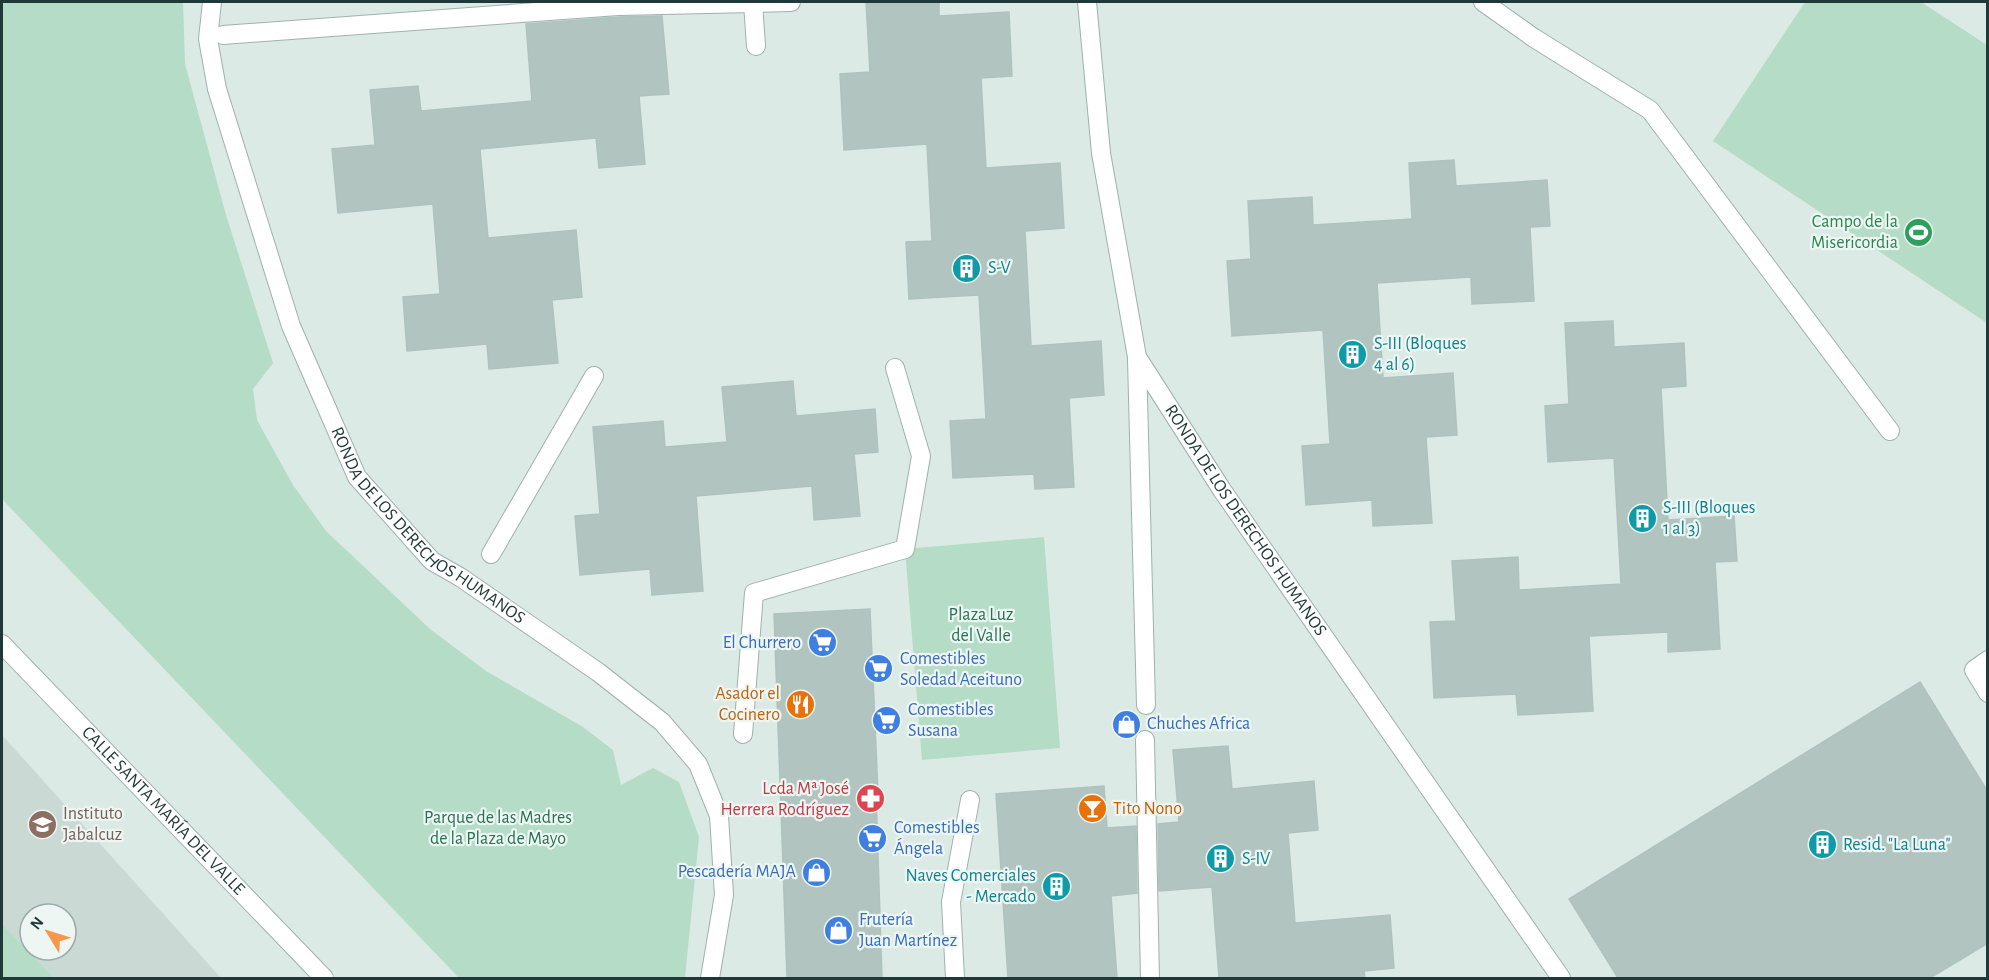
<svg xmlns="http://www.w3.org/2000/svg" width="1989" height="980" viewBox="0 0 1989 980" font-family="'Alegreya Sans',sans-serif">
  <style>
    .built { fill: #cbd9d5; fill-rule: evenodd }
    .green { fill: #b4dcc6 }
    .building { fill: #b2c4c0; stroke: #afc3be; stroke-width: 1.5 }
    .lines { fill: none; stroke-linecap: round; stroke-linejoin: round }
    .minor-casing { stroke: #9fb1ae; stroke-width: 20 }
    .minor { stroke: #fff; stroke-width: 18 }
    .labels { text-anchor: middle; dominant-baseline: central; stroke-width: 4.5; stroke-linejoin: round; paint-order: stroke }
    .leisure-label { font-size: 18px; fill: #27864d; stroke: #edf6f3; text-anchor: end }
    .culture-label { font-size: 18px; fill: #0d838f; stroke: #edf6f3; text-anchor: start }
    .street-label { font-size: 18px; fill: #1e3937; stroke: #edf6f3 }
    .park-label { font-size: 18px; fill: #277151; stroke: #edf6f3 }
    .shop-label { font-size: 18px; fill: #366cbe; stroke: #edf6f3; text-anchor: start }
    .food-label { font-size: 18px; fill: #c56008; stroke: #edf6f3; text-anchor: end }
    .health-label { font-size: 18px; fill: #be3a42; stroke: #edf6f3; text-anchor: end }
    .education-label { font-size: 18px; fill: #785e54; stroke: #edf6f3; text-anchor: start }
  </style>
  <rect width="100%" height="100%" fill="#dceae6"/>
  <path class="built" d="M 2,735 L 221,978 L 2,978 ZM 30,914 L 66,914 L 66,950 L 30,950 Z"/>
  <path class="green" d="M 2,2 L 183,2 L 185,64 L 226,215 L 273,363 L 253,389 L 257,420 L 293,485 L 326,531 L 430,629 L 486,671 L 583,727 L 613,750 L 621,785 L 653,768 L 679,782 L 699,837 L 685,978 L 459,978 L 2,499 Z
    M 1805,2 L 1921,2 L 1987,45 L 1987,323 L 1713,141 Z
    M 1044,537 L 1060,748 L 922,760 L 905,549 Z
    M 2,924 L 54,978 L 2,978 Z"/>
  <path class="building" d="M 866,2 L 939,2 L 939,16 L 1009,12 L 1012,76 L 981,78 L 986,168 L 1060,163 L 1064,228 L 1025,231 L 1031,346 L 1101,341 L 1104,395 L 1069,398 L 1074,487 L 1035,489 L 1034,474 L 953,478 L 950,421 L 986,419 L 979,295 L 909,299 L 906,242 L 932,241 L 927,144 L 844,150 L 840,74 L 870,72 Z
    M 662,16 L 669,94 L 639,96 L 645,164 L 599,168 L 596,138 L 480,149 L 488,238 L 576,230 L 582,297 L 552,300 L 558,363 L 489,369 L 487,344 L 407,351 L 403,297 L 440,294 L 433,204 L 338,213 L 332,149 L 375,145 L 370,90 L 418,86 L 421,111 L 532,101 L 526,24 L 619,17 Z
    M 1454,160 L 1456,186 L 1547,180 L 1550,226 L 1530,227 L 1534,301 L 1472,304 L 1471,277 L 1377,283 L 1383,378 L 1453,373 L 1457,435 L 1426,437 L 1432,523 L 1373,526 L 1372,500 L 1306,505 L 1302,446 L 1330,444 L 1323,330 L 1232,336 L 1227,261 L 1251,259 L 1248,201 L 1312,197 L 1313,225 L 1412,219 L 1409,163 Z
    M 1613,321 L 1614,347 L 1684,343 L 1686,386 L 1661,388 L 1668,520 L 1734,516 L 1737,561 L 1715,562 L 1720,649 L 1668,652 L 1668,632 L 1589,636 L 1593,711 L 1518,715 L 1516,694 L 1434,698 L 1430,622 L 1456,621 L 1452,561 L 1518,557 L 1519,590 L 1621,584 L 1614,458 L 1548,462 L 1545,406 L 1569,404 L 1565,323 Z
    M 793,381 L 796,416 L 875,409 L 878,452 L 854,454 L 860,516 L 814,520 L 812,486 L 696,496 L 703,591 L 652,595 L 650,569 L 580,575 L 575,516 L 600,514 L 593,427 L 663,421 L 665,447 L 727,442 L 722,387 Z
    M 870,609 L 878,794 L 876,794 L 882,978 L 787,978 L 774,614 Z
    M 1920,682 L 1988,792 L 1988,943 L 1930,978 L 1618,978 L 1569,899 Z
    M 1228,746 L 1232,789 L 1314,781 L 1318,830 L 1288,833 L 1295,923 L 1390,915 L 1394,968 L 1364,971 L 1365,978 L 1219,978 L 1212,887 L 1159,891 L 1158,824 L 1179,822 L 1173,750 Z
    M 1104,786 L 1107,828 L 1136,826 L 1137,893 L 1111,896 L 1117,978 L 1008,978 L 996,794 Z"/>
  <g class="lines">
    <defs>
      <g id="minor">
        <path id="s1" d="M 212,2 L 208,39 L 217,89 L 291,326 L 357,477 L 432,561 L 460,577 L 598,672 L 662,722 L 698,764 L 719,816 L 724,895 L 710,978"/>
        <path id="s2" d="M 1087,2 L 1101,153 L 1137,357 L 1222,490 L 1561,978"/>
        <path d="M 1483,2 L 1534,38 L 1650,110 L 1890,431"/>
        <path d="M 753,3 L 756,46"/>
        <path d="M 223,35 L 618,6 L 791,2"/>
        <path d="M 1137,359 L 1146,705"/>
        <path d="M 491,554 L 594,376"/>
        <path id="s3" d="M 2,644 L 324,978"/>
        <path d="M 1988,660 L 1974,670 L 1988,693"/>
        <path d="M 743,734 L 754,593 L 905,549 L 921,456 L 895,368"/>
        <path d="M 1145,740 L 1150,978"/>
        <path d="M 955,978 L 951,902 L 970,800"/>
      </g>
    </defs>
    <use href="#minor" class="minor-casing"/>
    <use href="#minor" class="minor"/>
  </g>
  <defs>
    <symbol id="stadium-disc" viewBox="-11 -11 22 22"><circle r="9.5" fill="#2e9e5b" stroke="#edf6f3"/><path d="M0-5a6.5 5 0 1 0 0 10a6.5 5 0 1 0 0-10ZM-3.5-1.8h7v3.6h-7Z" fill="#fff"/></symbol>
    <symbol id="building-disc" viewBox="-11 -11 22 22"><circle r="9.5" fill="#0f9aa8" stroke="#edf6f3"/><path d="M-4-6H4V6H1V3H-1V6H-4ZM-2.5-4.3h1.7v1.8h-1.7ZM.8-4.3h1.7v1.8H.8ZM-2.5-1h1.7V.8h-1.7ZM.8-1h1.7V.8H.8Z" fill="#fff"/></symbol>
    <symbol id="supermarket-disc" viewBox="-11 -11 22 22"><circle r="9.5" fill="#3f7fe0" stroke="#edf6f3"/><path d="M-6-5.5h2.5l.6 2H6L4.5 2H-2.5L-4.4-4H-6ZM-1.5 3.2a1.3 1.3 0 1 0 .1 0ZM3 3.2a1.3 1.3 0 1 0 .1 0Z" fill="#fff"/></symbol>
    <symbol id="restaurant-disc" viewBox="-11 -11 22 22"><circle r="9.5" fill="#e8710a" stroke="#edf6f3"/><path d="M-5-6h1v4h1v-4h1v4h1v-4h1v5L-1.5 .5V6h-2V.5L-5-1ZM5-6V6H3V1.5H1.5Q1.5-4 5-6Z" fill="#fff"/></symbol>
    <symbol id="shop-disc" viewBox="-11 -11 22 22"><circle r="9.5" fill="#3f7fe0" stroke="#edf6f3"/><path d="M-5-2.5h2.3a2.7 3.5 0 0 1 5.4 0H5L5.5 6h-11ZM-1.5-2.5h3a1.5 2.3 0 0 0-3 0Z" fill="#fff"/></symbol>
    <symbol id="pharmacy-disc" viewBox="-11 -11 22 22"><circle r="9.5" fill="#e0444e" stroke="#edf6f3"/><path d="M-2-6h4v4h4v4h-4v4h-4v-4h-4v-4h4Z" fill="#fff"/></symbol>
    <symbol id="bar-disc" viewBox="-11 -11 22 22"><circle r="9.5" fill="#e8710a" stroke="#edf6f3"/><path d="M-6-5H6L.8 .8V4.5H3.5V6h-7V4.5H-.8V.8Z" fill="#fff"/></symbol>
    <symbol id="school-disc" viewBox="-11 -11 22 22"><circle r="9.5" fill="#8d6e63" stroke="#edf6f3"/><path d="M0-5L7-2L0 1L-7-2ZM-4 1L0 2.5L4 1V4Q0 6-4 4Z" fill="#fff"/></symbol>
  </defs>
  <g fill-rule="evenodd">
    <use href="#stadium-disc" x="1902" y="216" width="33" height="33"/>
    <use href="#building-disc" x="950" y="252" width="33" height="33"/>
    <use href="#building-disc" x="1336" y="338" width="33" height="33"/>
    <use href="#building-disc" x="1626" y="502" width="33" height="33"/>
    <use href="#supermarket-disc" x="806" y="626" width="33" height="33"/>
    <use href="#supermarket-disc" x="862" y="652" width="33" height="33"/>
    <use href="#restaurant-disc" x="784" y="688" width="33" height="33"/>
    <use href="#supermarket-disc" x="870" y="704" width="33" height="33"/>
    <use href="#shop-disc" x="1110" y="708" width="33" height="33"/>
    <use href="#pharmacy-disc" x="854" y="782" width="33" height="33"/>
    <use href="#bar-disc" x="1076" y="792" width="33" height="33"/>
    <use href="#school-disc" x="26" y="808" width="33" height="33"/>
    <use href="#supermarket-disc" x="856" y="822" width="33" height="33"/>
    <use href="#building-disc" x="1806" y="828" width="33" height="33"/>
    <use href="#building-disc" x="1204" y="842" width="33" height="33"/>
    <use href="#shop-disc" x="800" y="856" width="33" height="33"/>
    <use href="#building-disc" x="1040" y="870" width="33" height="33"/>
    <use href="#shop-disc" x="822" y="914" width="33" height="33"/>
  </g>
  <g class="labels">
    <g class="leisure-label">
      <text x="1898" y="222">Campo de la<tspan x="1898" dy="21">Misericordia</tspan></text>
    </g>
    <g class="culture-label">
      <text x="988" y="268">S-V</text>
      <text x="1374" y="344">S-III (Bloques<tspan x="1374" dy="21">4 al 6)</tspan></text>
      <text x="1663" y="508">S-III (Bloques<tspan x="1663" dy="21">1 al 3)</tspan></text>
      <text x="1843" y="845">Resid. "La Luna"</text>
      <text x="1242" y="859">S-IV</text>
      <text x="1036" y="876" text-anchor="end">Naves Comerciales<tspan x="1036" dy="21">- Mercado</tspan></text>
    </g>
    <g class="street-label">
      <text stroke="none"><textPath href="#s2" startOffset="555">RONDA DE LOS DERECHOS HUMANOS</textPath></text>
      <text stroke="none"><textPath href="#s1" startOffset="585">RONDA DE LOS DERECHOS HUMANOS</textPath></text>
      <text stroke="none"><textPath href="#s3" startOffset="232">CALLE SANTA MARÍA DEL VALLE</textPath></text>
    </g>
    <g class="park-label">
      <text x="981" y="615">Plaza Luz<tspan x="981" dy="21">del Valle</tspan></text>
      <text x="498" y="818">Parque de las Madres<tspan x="498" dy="21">de la Plaza de Mayo</tspan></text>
    </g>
    <g class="shop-label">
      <text x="801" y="643" text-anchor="end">El Churrero</text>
      <text x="900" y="659">Comestibles<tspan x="900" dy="21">Soledad Aceituno</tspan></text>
      <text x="908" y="710">Comestibles<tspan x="908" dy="21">Susana</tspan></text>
      <text x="1147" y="724">Chuches Africa</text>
      <text x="894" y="828">Comestibles<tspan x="894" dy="21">Ángela</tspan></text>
      <text x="796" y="872" text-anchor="end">Pescadería MAJA</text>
      <text x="859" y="920">Frutería<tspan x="859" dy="21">Juan Martínez</tspan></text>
    </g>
    <g class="food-label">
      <text x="780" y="694">Asador el<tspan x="780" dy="21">Cocinero</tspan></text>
      <text x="1113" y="809" text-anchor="start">Tito Nono</text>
    </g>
    <g class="health-label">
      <text x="849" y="789">Lcda Mª José<tspan x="849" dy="21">Herrera Rodríguez</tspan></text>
    </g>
    <g class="education-label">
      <text x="63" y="814">Instituto<tspan x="63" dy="21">Jabalcuz</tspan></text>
    </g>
  </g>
  <rect width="1989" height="980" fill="none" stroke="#1e3937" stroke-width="6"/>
  <g transform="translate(48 932) rotate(308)"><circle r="28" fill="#edf6f3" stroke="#9aaaa8" stroke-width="1.5"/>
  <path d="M0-4.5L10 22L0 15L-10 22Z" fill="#f8964c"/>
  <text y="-9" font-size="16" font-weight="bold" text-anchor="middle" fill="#1e3937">N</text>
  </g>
</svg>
